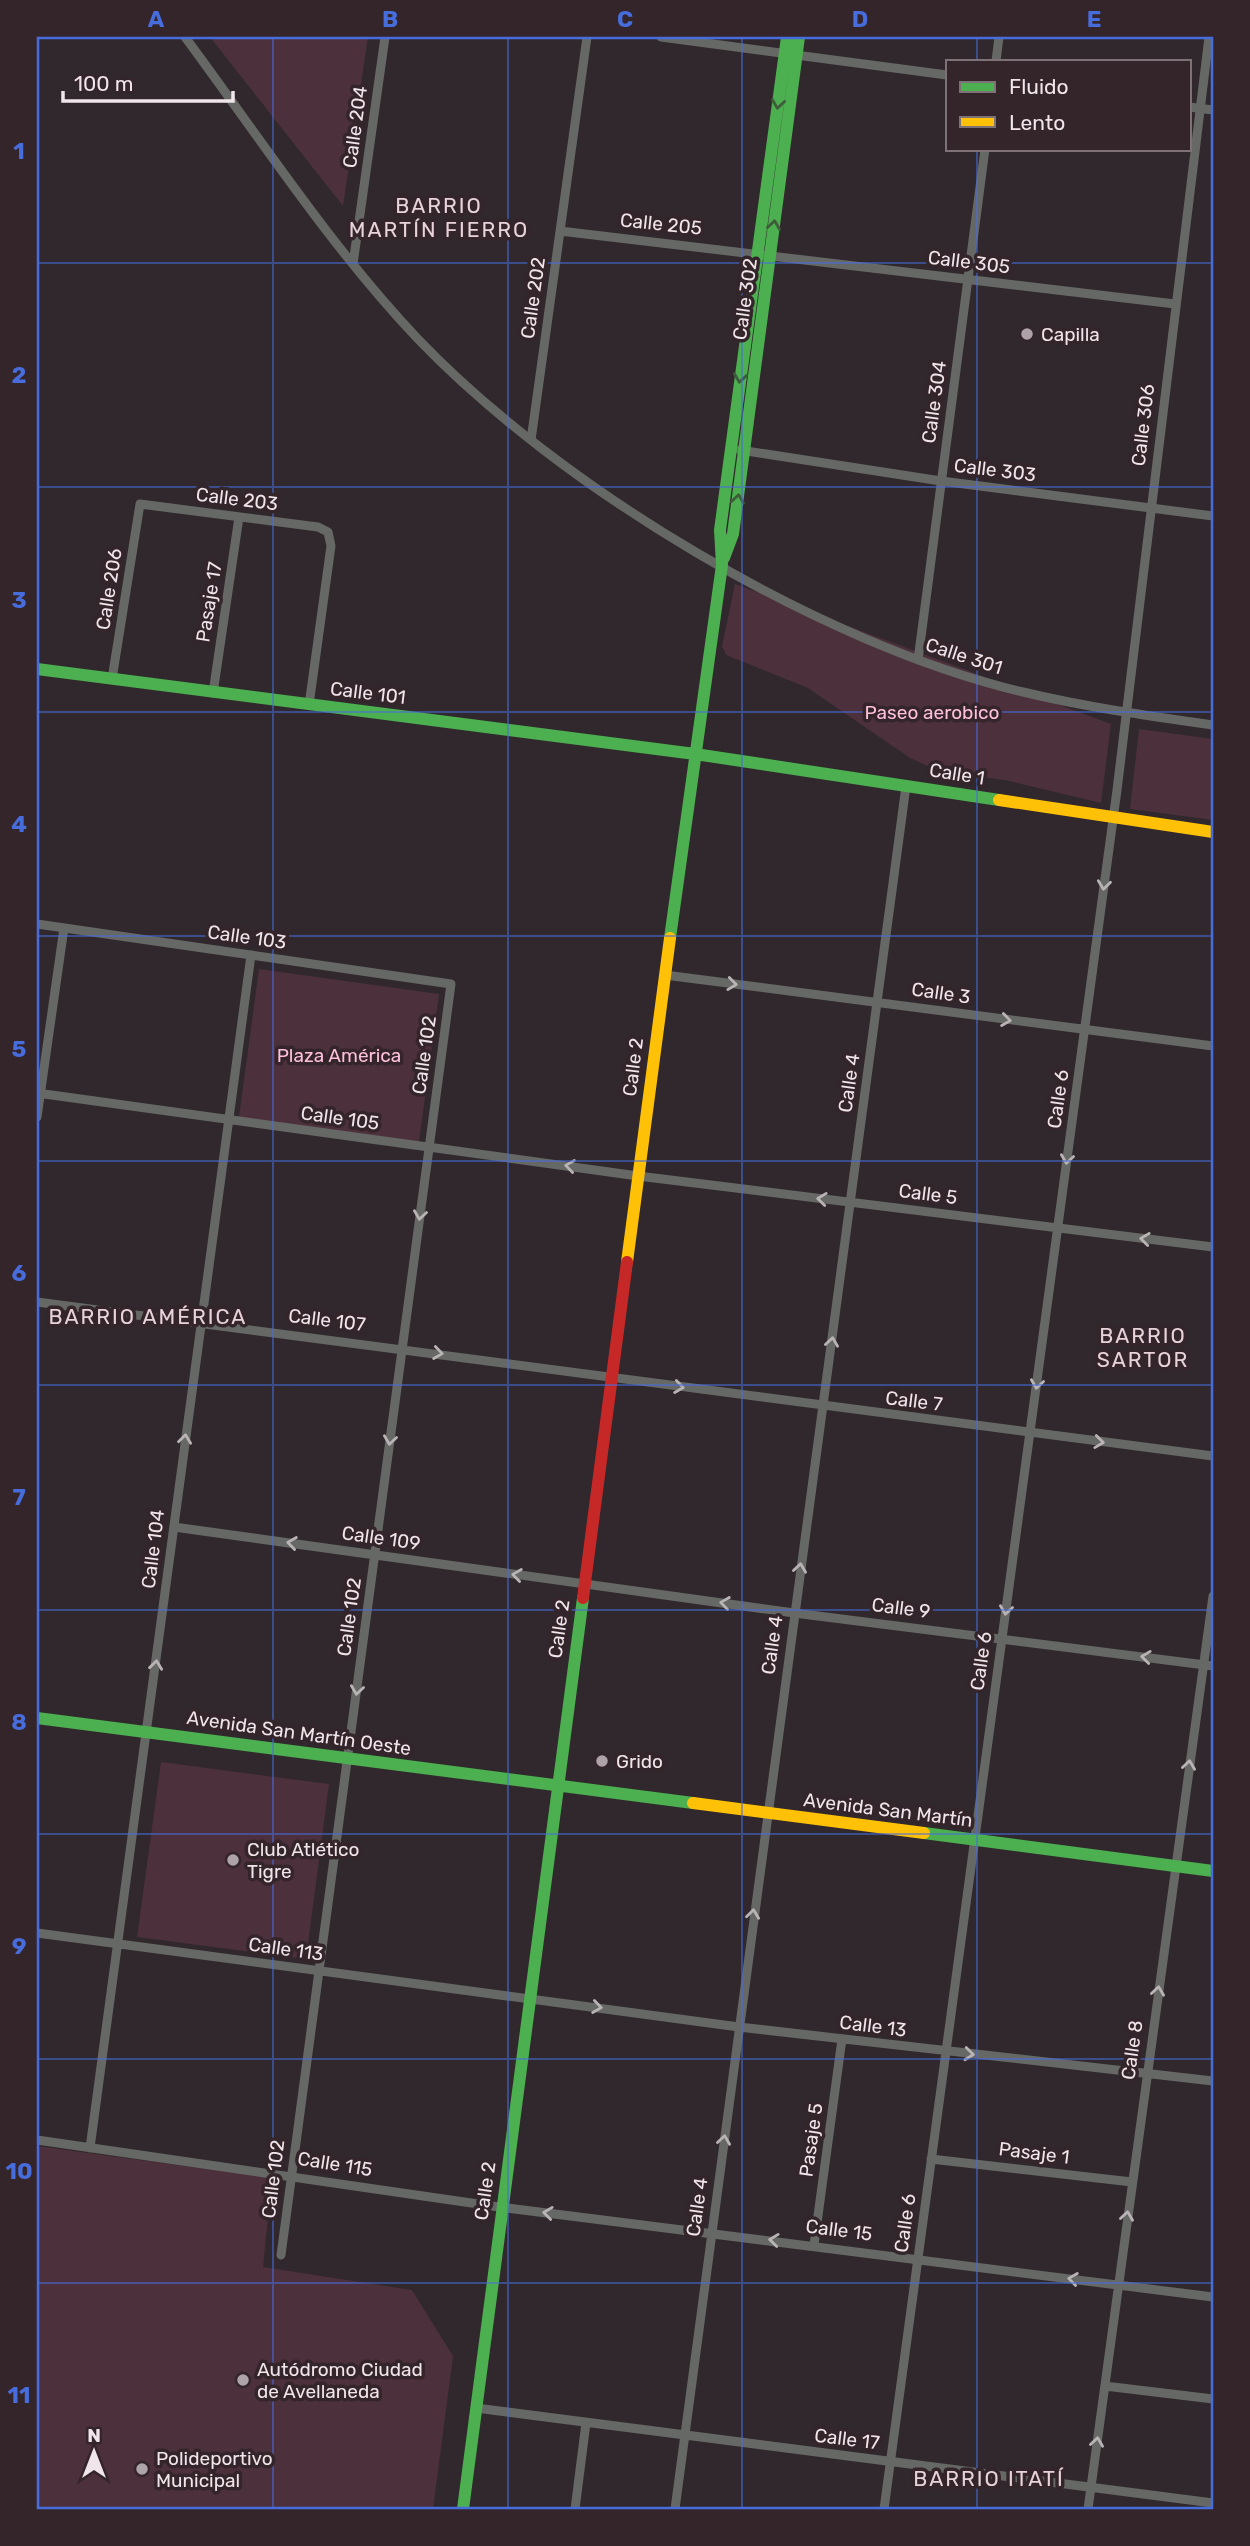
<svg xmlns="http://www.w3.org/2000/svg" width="1250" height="2546" viewBox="0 0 1250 2546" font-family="Rubik,sans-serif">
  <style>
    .green { fill: #4c303c }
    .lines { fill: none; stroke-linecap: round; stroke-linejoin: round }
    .street { stroke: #666865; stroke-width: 9 }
    .fast { stroke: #4caf50; stroke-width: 12 }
    .slow { stroke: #ffc107; stroke-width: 12 }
    .jam { stroke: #c62828; stroke-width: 12 }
    .oneway { stroke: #3e5c3a }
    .oneway2 { stroke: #b9b3b5 }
    .grid { fill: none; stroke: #476cdc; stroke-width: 2; stroke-opacity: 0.55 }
    .poi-dot { fill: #ada3a8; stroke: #34252b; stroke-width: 2.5 }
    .labels { text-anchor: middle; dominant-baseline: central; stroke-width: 7; stroke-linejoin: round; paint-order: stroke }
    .street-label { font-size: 19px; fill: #f0e5ea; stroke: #34252b }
    .poi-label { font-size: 19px; fill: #f0e5ea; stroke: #34252b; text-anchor: start }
    .park-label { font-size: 19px; fill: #febfdb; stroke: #34252b }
    .neighbourhood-label { font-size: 21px; letter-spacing: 2px; fill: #e8d3db; stroke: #34252b }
    .neatline { fill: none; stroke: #476cdc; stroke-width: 2.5 }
    .grid-label { font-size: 23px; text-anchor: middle; font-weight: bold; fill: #476cdc }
  </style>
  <rect width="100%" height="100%" fill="#30282c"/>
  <path class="green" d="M 210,37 L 368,37 L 343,206 Z
    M 735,584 L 1111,724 L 1101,803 L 1005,780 L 941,772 L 910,758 L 808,688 L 726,655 L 722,646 Z
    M 1139,729 L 1213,739 L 1213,820 L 1130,809 Z
    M 259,969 L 439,994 L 419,1142 L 239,1117 Z
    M 161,1762 L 329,1784 L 306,1959 L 137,1937 Z
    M 37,2146 L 272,2178 L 263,2267 L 412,2290 L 453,2356 L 433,2509 L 37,2509 Z"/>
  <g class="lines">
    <path class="street" d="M 185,37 C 260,138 330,246 417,338 C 560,488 820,644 1023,692 C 1085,707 1149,716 1213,725
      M 661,37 L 947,75
      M 996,61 L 999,37
      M 1189,107 L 1213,110
      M 560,231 L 1175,304
      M 353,264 L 385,37
      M 531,440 L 587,37
      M 740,450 L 941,481 L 1213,516
      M 918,660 L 985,149
      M 112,679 L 140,504 L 318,527 L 328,532 L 331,546 L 309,705
      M 213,693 L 239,517
      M 37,924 L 451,984 L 281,2255
      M 665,975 L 1213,1046
      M 37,1093 L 638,1176 L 1213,1247
      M 37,1117 L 64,928
      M 37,1302 L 1213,1456
      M 174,1527 L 794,1613 L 1213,1666
      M 37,1933 L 739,2027 L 1213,2081
      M 37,2140 L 499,2207 L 1213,2297
      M 90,2148 L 251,955
      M 931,2159 L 1132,2182
      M 814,2245 L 842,2039
      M 1105,2386 L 1213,2399
      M 476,2408 L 1213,2503
      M 575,2509 L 586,2423
      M 675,2509 L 906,786
      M 884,2509 L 1117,790 L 1209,37
      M 1088,2509 L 1213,1596"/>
    <path class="fast" d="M 724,558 L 733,534 L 799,37
      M 37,669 L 695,754 L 999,800
      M 670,938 L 722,565 L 720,530 L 787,37
      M 37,1718 L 693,1803
      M 924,1833 L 1213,1871
      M 463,2509 L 583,1598"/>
    <path class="slow" d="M 999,800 L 1213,832
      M 627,1262 L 670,938
      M 693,1803 L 924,1833"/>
    <path class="jam" d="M 583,1598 L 627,1262"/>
  </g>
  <defs><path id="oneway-chevron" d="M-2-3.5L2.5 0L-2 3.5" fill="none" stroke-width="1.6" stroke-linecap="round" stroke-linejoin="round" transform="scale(1.75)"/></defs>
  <g class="oneway">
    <use href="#oneway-chevron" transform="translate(778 104) rotate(98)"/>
    <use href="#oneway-chevron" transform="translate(774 225) rotate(-82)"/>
    <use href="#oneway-chevron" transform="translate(740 378) rotate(98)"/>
    <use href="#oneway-chevron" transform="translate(738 499) rotate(-82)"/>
  </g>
  <g class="oneway2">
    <use href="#oneway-chevron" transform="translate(1104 885) rotate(97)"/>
    <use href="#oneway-chevron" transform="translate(732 984) rotate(7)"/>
    <use href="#oneway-chevron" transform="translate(1006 1020) rotate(8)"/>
    <use href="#oneway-chevron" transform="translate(1067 1159) rotate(98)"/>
    <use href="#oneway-chevron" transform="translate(570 1166) rotate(-172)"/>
    <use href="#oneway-chevron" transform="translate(822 1199) rotate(-173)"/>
    <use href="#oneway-chevron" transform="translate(420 1215) rotate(98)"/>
    <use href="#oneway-chevron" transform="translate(1145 1239) rotate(-173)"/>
    <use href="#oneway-chevron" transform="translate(832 1342) rotate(-82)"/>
    <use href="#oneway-chevron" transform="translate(438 1353) rotate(8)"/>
    <use href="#oneway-chevron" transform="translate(1037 1384) rotate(98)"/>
    <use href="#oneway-chevron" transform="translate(679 1387) rotate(8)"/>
    <use href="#oneway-chevron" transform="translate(185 1439) rotate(-83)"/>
    <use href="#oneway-chevron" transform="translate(390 1440) rotate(98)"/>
    <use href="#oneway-chevron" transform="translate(1099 1442) rotate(7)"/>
    <use href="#oneway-chevron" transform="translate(292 1543) rotate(-172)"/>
    <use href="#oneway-chevron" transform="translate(800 1568) rotate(-82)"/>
    <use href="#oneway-chevron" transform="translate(517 1575) rotate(-172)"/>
    <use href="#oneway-chevron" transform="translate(725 1603) rotate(-172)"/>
    <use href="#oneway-chevron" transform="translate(1006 1610) rotate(98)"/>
    <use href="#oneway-chevron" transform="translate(1146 1657) rotate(-173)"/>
    <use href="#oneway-chevron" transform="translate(156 1665) rotate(-83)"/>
    <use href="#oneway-chevron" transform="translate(357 1690) rotate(98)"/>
    <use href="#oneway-chevron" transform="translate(1189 1765) rotate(-82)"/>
    <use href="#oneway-chevron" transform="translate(753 1914) rotate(-83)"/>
    <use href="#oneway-chevron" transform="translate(1158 1991) rotate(-82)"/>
    <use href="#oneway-chevron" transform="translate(597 2007) rotate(8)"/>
    <use href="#oneway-chevron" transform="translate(969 2054) rotate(6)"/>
    <use href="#oneway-chevron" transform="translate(724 2140) rotate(-82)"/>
    <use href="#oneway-chevron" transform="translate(548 2213) rotate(-173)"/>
    <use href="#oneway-chevron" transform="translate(1127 2216) rotate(-82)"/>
    <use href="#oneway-chevron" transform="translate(774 2240) rotate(-173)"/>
    <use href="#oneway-chevron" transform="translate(1073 2279) rotate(-172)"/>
    <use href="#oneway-chevron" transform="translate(1097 2442) rotate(-82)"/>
  </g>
  <path class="grid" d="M 273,37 L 273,2509M 508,37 L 508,2509M 742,37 L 742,2509M 977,37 L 977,61M 977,149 L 977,2509M 37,263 L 1213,263M 37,487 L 1213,487M 37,712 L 1213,712M 37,936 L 1213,936M 37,1161 L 1213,1161M 37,1385 L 1213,1385M 37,1610 L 1213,1610M 37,1834 L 1213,1834M 37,2059 L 1213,2059M 37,2283 L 1213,2283"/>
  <g class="poi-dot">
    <circle cx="1027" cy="334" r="7"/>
    <circle cx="602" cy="1761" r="7"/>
    <circle cx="233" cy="1860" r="7"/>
    <circle cx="243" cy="2380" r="7"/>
    <circle cx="142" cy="2469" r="7"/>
  </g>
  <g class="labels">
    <g class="street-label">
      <text transform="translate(355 127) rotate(-82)">Calle 204</text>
      <text transform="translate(661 224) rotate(6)">Calle 205</text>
      <text transform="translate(969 262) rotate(7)">Calle 305</text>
      <text transform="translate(533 298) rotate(-82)">Calle 202</text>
      <text transform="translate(745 299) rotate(-82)">Calle 302</text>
      <text transform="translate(934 402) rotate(-82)">Calle 304</text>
      <text transform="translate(1143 425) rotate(-83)">Calle 306</text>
      <text transform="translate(995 470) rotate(7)">Calle 303</text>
      <text transform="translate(237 499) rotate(7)">Calle 203</text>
      <text transform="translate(109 589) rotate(-81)">Calle 206</text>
      <text transform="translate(209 602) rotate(-81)">Pasaje 17</text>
      <text transform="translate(964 656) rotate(18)">Calle 301</text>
      <text transform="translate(368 693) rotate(7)">Calle 101</text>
      <text transform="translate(957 774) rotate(9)">Calle 1</text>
      <text transform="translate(247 937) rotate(8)">Calle 103</text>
      <text transform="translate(941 993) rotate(8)">Calle 3</text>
      <text transform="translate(424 1055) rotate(-82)">Calle 102</text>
      <text transform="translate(633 1067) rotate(-83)">Calle 2</text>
      <text transform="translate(849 1083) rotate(-82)">Calle 4</text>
      <text transform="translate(1058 1099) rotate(-82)">Calle 6</text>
      <text transform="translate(340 1118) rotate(8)">Calle 105</text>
      <text transform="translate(928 1194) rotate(7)">Calle 5</text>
      <text transform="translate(327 1320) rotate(7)">Calle 107</text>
      <text transform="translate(914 1401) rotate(7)">Calle 7</text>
      <text transform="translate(381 1538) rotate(8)">Calle 109</text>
      <text transform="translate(153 1549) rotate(-83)">Calle 104</text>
      <text transform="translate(901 1608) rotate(7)">Calle 9</text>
      <text transform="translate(349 1617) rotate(-82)">Calle 102</text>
      <text transform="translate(559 1629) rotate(-82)">Calle 2</text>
      <text transform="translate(772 1645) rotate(-82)">Calle 4</text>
      <text transform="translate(981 1661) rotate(-82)">Calle 6</text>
      <text transform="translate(299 1733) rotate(8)">Avenida San Martín Oeste</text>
      <text transform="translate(888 1810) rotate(7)">Avenida San Martín</text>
      <text transform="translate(286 1949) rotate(8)">Calle 113</text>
      <text transform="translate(873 2026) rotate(7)">Calle 13</text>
      <text transform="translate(1132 2050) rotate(-82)">Calle 8</text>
      <text transform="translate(811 2140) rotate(-82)">Pasaje 5</text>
      <text transform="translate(1034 2153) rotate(7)">Pasaje 1</text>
      <text transform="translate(335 2164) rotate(9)">Calle 115</text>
      <text transform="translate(273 2179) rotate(-83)">Calle 102</text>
      <text transform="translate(485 2191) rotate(-82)">Calle 2</text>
      <text transform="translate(697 2207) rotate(-82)">Calle 4</text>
      <text transform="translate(905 2223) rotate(-82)">Calle 6</text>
      <text transform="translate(839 2230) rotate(7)">Calle 15</text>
      <text transform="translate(847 2439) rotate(7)">Calle 17</text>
    </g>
    <g class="poi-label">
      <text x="1041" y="334">Capilla</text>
      <text x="616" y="1761">Grido</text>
      <text x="247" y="1849">Club Atlético<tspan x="247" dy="22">Tigre</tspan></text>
      <text x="257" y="2369">Autódromo Ciudad<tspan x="257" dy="22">de Avellaneda</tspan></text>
      <text x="156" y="2458">Polideportivo<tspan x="156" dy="22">Municipal</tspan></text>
    </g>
    <g class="park-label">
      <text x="932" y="712">Paseo aerobico</text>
      <text x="339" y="1055">Plaza América</text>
    </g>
    <g class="neighbourhood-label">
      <text x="439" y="205">BARRIO<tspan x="439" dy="24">MARTÍN FIERRO</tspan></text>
      <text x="148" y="1316">BARRIO AMÉRICA</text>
      <text x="1143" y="1335">BARRIO<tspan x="1143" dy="24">SARTOR</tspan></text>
      <text x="989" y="2478">BARRIO ITATÍ</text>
    </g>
  </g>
  <rect width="1250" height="2546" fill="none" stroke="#34252b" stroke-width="77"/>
  <rect x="946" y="60" width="245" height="91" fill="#34252b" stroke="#7f7277" stroke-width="2"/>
  <rect x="960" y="82" width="35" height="10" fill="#4caf50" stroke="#7f7277" stroke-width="2"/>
  <text x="1009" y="94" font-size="21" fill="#f0e5ea">Fluido</text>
  <rect x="960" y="117" width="35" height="10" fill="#ffc107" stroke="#7f7277" stroke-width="2"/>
  <text x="1009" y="130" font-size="21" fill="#f0e5ea">Lento</text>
  <g transform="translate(94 2452)" stroke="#34252b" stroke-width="5" paint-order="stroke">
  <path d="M0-5L12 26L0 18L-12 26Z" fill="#f0e5ea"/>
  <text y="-10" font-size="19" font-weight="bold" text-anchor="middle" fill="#f0e5ea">N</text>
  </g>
  <path d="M63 91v10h170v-10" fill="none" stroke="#f0e5ea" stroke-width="3.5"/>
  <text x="74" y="91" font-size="21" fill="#f0e5ea" stroke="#34252b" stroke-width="5" paint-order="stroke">100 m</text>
  <rect x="38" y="38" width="1174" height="2470" class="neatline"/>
  <g class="grid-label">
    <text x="156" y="27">A</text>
    <text x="390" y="27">B</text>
    <text x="625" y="27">C</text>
    <text x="860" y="27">D</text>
    <text x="1094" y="27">E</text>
    <text x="19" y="159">1</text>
    <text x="19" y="383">2</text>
    <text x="19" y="608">3</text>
    <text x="19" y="832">4</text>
    <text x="19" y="1057">5</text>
    <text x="19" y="1281">6</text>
    <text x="19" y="1505">7</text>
    <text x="19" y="1730">8</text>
    <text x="19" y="1954">9</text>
    <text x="19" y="2179">10</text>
    <text x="19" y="2403">11</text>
  </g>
</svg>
